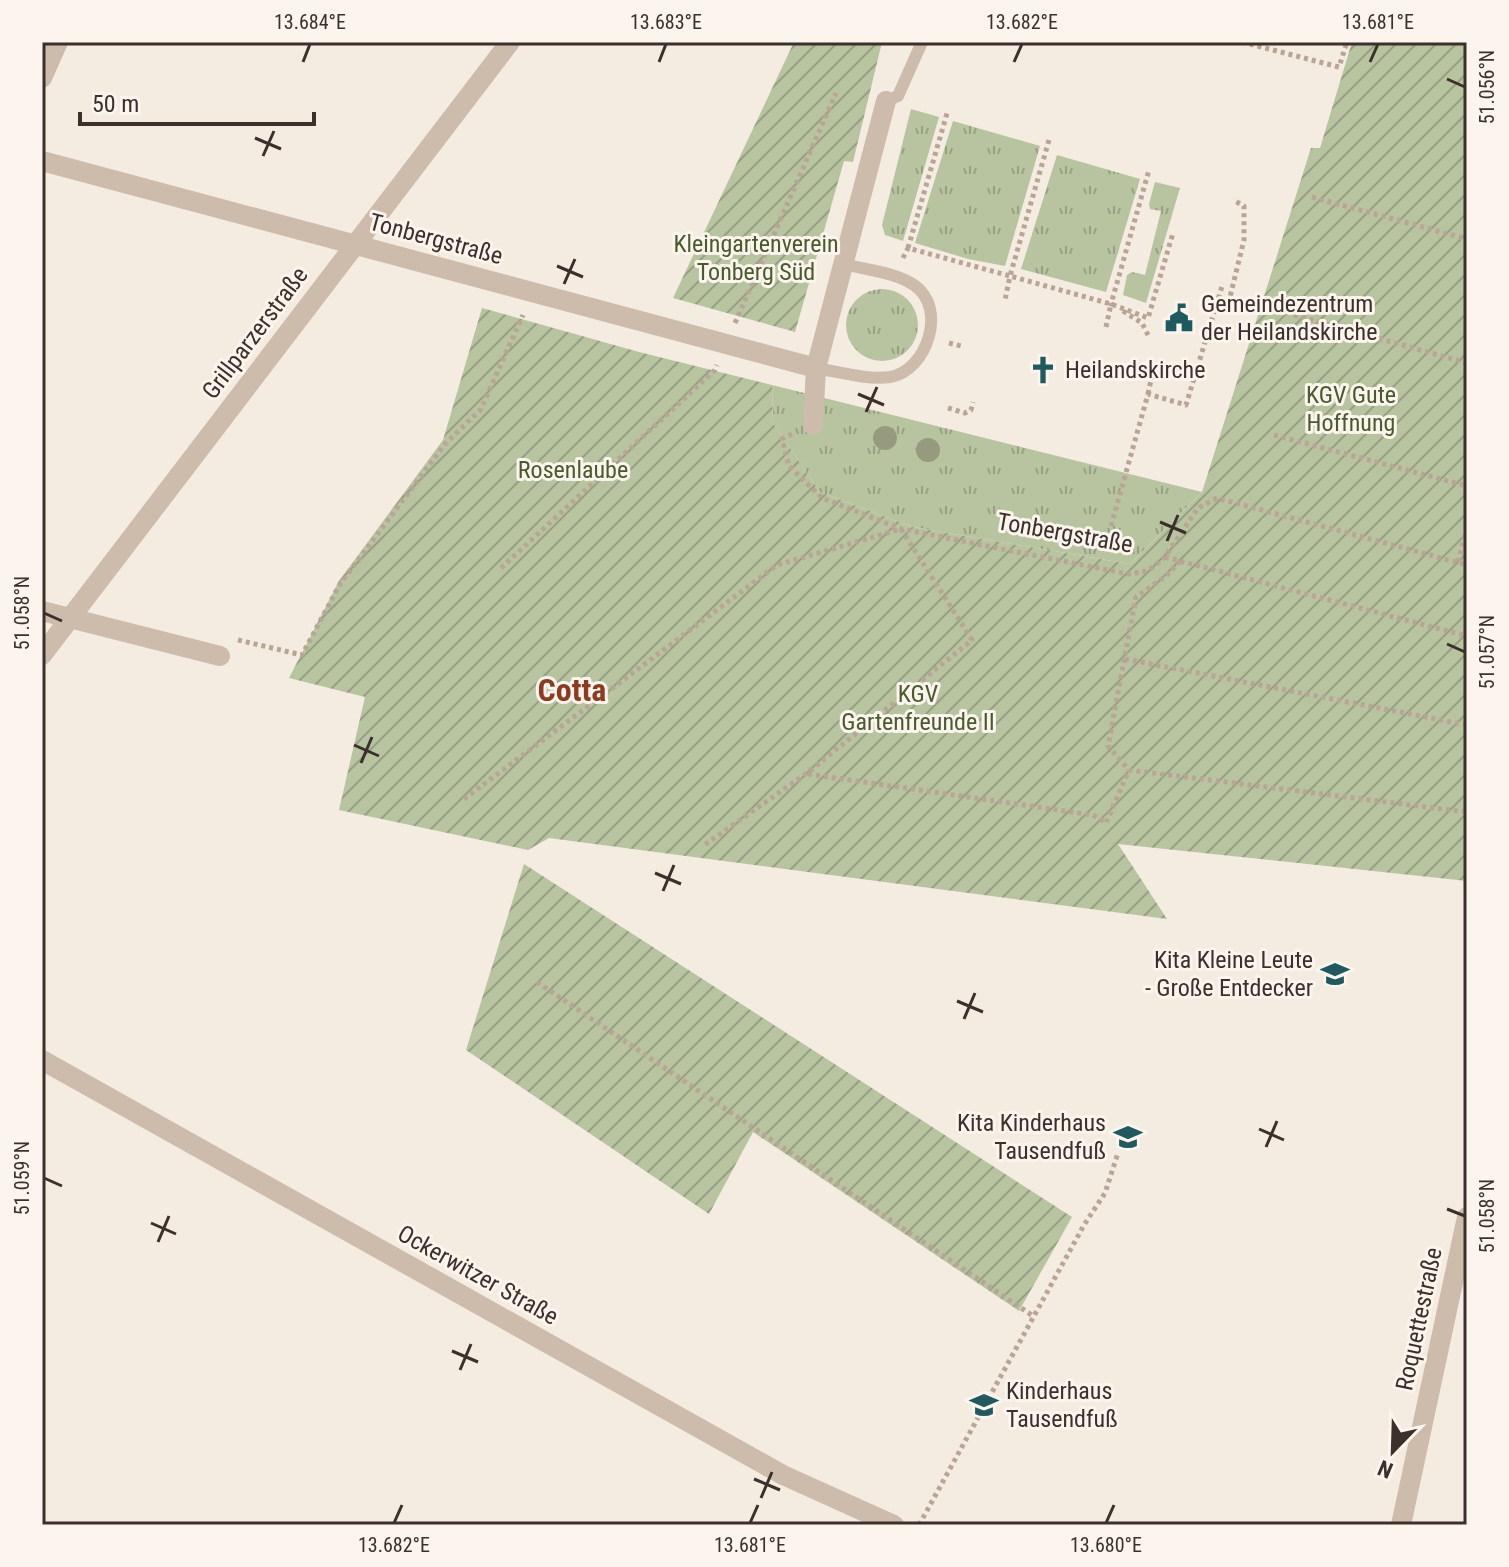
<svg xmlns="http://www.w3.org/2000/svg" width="1509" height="1567" viewBox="0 0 1509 1567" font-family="'Roboto Condensed',sans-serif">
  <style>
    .grass { fill: url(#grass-tufts) }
    .garden { fill: url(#garden-furrows) }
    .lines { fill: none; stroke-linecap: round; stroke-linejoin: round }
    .path { stroke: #b9a596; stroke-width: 5; stroke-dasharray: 4 4; stroke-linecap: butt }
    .service { stroke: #cdbbac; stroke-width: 12 }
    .minor { stroke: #cdbbac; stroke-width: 20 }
    .tree { fill: #969b7f }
    .ticks { fill: none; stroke: #3b302b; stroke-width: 3 }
    .labels { text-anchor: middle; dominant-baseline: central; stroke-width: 6; stroke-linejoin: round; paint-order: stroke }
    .street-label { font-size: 24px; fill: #3b302b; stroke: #fbf5ee }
    .park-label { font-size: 24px; fill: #4a5a2e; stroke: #fbf5ee }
    .poi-label { font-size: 24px; fill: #3b302b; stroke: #fbf5ee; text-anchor: start }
    .district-label { font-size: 32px; font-weight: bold; fill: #8c3b22; stroke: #fbf5ee }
    .neatline { fill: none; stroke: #3b302b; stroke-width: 3 }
    .ticks-label { font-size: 20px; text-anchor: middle; fill: #3b302b }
  </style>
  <defs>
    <pattern id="grass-tufts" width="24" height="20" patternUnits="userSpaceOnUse" patternTransform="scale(2)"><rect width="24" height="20" fill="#b8c4a0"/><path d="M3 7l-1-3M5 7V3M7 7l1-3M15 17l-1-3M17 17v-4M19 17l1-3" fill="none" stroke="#97a083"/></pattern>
    <pattern id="garden-furrows" width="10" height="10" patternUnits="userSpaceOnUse" patternTransform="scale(2)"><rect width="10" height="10" fill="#b8c4a0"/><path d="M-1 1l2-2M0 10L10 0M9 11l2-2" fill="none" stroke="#97a083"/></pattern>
  </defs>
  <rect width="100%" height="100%" fill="#f4ebe1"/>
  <path class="grass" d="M 911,109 L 939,117 L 903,241 L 885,235 L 882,225 Z
    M 953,121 L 1040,146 L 1005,266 L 968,259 L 915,243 Z
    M 1057,155 L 1140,179 L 1106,292 L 1021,269 Z
    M 1155,182 L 1180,188 L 1146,303 L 1123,295 L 1127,275 L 1132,272 L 1145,275 L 1161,211 L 1150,209 L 1149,204 Z
    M846 325a36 36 0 1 1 72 0a36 36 0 1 1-72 0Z
    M 772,385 L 1202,492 L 1130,564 L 913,527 L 820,492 L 773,423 Z"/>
  <path class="garden" d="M 794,42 L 882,42 L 853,162 L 844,161 L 795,332 L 673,298 Z
    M 1352,42 L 1467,42 L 1467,881 L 1118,844 L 1167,919 L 549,838 L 528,850 L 339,810 L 365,697 L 289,678 L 339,581 L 443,440 L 482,308 L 639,352 L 772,385 L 773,423 L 820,492 L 913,527 L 1130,564 L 1202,492 L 1311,148 L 1320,148 Z
    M 524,864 L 1072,1217 L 1019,1311 L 753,1132 L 709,1214 L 466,1050 Z"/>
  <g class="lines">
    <path class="path" d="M 1242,42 L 1339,67 L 1347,42
      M 1049,140 L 1010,276 L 1111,304 L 1148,318 L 1173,233
      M 1312,197 L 1467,239
      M 908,248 L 948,110
      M 903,258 L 908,248 L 1010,276 L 1005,300
      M 1219,298 L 1229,301 L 1244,240 L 1244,206 L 1235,201
      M 1114,305 L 1111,304 L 1149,170
      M 1123,311 L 1142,323 L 1149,337
      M 1294,315 L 1467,363
      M 735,323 L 836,93
      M 1106,327 L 1111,304
      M 949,343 L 961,346
      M 1148,394 L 1151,380
      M 948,408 L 965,413 L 971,410 L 973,402
      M 792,434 L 782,439 L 789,466 L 822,498 L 901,529 L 1128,574 L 1148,571 L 1165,557 L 1198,508 L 1217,498 L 1467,565
      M 1274,435 L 1467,486
      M 1111,526 L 1148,394 L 1186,405 L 1223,283
      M 1165,557 L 1467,636
      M 1180,561 L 1166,576 L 1136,597 L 1108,746 L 1129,770 L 1467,812
      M 1458,562 L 1467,526
      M 501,568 L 715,370 L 717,365
      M 238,640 L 302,655 L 340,584 L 445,444 L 481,409 L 523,315
      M 1125,659 L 1467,725
      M 808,774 L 1093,815 L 1106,823 L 1129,770
      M 464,799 L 777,565 L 901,529 L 972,640 L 807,773 L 703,846
      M 537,982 L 1033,1316
      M 919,1525 L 1084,1225 L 1105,1193 L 1118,1153"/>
    <path class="service" d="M 886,101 L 898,96 L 922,42
      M 816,368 C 839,372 867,380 890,377 C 927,371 948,308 914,285 C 895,272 866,270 844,264"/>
    <path class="minor" d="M 42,78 L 58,42
      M 42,161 L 816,368
      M 813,425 L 816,368 L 886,101
      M 42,611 L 220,656
      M 42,655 L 510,42
      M 42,1060 L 783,1475 L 894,1525
      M 1401,1525 L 1467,1217"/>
  </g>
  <g class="tree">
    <circle cx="885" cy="438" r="12"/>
    <circle cx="928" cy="450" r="12"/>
  </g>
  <path class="ticks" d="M 303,62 L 310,44M 659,62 L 666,44M 1014,62 L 1022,44M 1370,62 L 1378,44M 1447,79 L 1465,87M 255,138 L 281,149M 263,156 L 274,131M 557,266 L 583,277M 564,284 L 575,259M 858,394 L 884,405M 866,412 L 877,387M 1160,522 L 1186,533M 1167,541 L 1178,515M 44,613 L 62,621M 1447,644 L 1465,652M 354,745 L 379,756M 361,763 L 372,737M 655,873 L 681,884M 663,891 L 674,865M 957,1001 L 983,1012M 964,1019 L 975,993M 1259,1129 L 1284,1140M 1266,1147 L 1277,1121M 44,1178 L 62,1186M 1447,1209 L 1465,1216M 151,1223 L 176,1234M 158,1242 L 169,1216M 452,1351 L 478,1362M 460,1370 L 471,1344M 754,1479 L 780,1490M 761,1498 L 772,1472M 394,1523 L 402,1505M 750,1523 L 758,1505M 1106,1523 L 1114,1505"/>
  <defs>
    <symbol id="civic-bare" viewBox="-9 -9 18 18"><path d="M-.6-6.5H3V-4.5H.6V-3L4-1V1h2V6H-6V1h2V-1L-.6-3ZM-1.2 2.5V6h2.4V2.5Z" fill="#1f5a5e" stroke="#fbf5ee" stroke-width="2.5" paint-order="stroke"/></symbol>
    <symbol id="church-bare" viewBox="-9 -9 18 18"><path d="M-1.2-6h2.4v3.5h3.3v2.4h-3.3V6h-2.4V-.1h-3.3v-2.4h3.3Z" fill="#1f5a5e" stroke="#fbf5ee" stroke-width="2.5" paint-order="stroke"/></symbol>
    <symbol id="school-bare" viewBox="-9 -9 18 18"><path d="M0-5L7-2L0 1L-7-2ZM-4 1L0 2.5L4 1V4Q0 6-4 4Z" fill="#1f5a5e" stroke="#fbf5ee" stroke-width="2.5" paint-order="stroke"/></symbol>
  </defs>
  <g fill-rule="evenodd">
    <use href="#civic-bare" x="1159" y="298" width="40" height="40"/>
    <use href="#church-bare" x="1023" y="350" width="40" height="40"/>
    <use href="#school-bare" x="1315" y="954" width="40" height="40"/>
    <use href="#school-bare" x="1108" y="1117" width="40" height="40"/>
    <use href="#school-bare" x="964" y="1385" width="40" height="40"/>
  </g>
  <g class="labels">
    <g class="street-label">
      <text transform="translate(436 239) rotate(15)">Tonbergstraße</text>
      <text transform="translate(255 333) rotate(-53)">Grillparzerstraße</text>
      <text transform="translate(1065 533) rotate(10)">Tonbergstraße</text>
      <text transform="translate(478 1275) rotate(29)">Ockerwitzer Straße</text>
      <text transform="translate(1419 1319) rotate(-78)">Roquettestraße</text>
    </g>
    <g class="park-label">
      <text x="756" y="244">Kleingartenverein<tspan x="756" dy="28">Tonberg Süd</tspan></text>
      <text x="1351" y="395">KGV Gute<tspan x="1351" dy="28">Hoffnung</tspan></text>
      <text x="573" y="470">Rosenlaube</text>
      <text x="918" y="694">KGV<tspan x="918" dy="28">Gartenfreunde II</tspan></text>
    </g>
    <g class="poi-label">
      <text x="1201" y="304">Gemeindezentrum<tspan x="1201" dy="28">der Heilandskirche</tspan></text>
      <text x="1065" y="370">Heilandskirche</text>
      <text x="1313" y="960" text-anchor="end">Kita Kleine Leute<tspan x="1313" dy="28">- Große Entdecker</tspan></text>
      <text x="1106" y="1123" text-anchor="end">Kita Kinderhaus<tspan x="1106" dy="28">Tausendfuß</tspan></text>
      <text x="1006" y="1391">Kinderhaus<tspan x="1006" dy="28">Tausendfuß</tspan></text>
    </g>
    <g class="district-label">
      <text x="572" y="690">Cotta</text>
    </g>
  </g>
  <rect width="1509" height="1567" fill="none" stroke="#fbf5ee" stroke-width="88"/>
  <g transform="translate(1393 1451) rotate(203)" stroke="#fbf5ee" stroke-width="6" paint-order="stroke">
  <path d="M0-6L14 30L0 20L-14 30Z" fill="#3b302b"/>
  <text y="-12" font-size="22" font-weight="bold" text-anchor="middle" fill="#3b302b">N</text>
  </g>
  <path d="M80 112v12h234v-12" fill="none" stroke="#3b302b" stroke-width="4"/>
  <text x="92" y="112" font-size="24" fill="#3b302b" stroke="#fbf5ee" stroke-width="6" paint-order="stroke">50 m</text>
  <rect x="44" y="44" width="1421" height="1479" class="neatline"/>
  <g class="ticks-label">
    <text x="310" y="29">13.684°E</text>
    <text x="666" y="29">13.683°E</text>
    <text x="1022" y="29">13.682°E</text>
    <text x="1378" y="29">13.681°E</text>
    <text transform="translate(1487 87) rotate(-90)" y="7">51.056°N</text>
    <text transform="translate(22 613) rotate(-90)" y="7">51.058°N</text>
    <text transform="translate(1487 652) rotate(-90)" y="7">51.057°N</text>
    <text transform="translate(22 1178) rotate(-90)" y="7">51.059°N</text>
    <text transform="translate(1487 1216) rotate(-90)" y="7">51.058°N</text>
    <text x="394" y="1552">13.682°E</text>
    <text x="750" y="1552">13.681°E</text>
    <text x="1106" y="1552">13.680°E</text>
  </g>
</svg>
